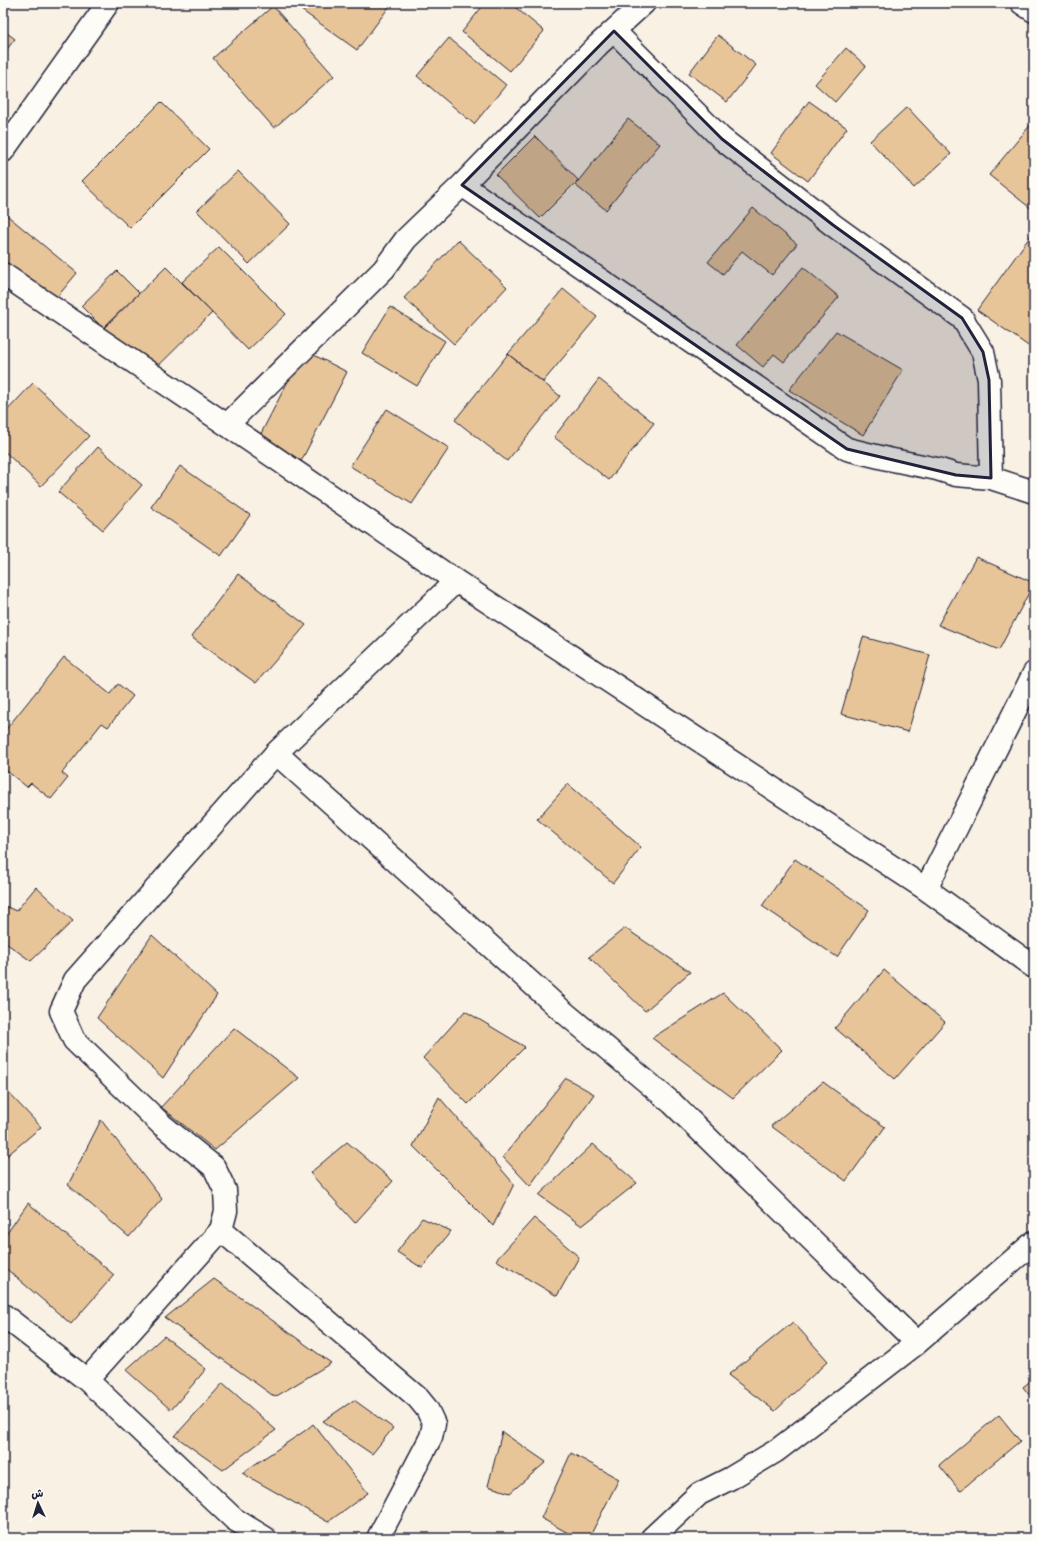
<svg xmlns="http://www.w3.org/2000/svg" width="1037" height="1541" viewBox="0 0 1037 1541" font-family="Sriracha,'Playpen Sans Arabic',sans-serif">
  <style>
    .building { fill: #e8c599; stroke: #22223b }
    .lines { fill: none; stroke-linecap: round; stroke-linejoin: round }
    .street-casing { stroke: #22223b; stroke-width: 25 }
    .street { stroke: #fdfcf7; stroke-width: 22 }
    .marked { fill: #22223b; fill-opacity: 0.2; stroke: #22223b; stroke-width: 3; stroke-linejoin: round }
  </style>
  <rect width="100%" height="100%" fill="#f9f1e4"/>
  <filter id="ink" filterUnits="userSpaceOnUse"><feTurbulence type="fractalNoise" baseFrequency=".025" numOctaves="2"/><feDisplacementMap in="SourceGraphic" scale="8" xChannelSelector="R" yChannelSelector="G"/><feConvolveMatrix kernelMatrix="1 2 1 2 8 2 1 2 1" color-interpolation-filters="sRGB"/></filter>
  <g filter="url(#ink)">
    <path class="building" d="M 300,3 L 392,3 L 357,50 L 297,7 Z
      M 485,3 L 510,3 L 544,31 L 510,71 L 462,32 Z
      M 273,6 L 334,76 L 274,128 L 213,58 Z
      M 3,30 L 15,39 L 3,54 Z
      M 718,35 L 756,65 L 727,102 L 689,73 Z
      M 449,38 L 506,85 L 474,124 L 417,76 Z
      M 846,48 L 866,66 L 835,102 L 815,84 Z
      M 809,101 L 847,128 L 808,181 L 771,153 Z
      M 161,102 L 209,149 L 130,228 L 82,181 Z
      M 907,107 L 951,154 L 914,188 L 870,141 Z
      M 628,119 L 660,144 L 606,210 L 575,185 Z
      M 1032,123 L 1034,125 L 1034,211 L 989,175 Z
      M 535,136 L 578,180 L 540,218 L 496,175 Z
      M 238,171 L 290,224 L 249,264 L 197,211 Z
      M 753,208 L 797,244 L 772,275 L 742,251 L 723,274 L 708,262 Z
      M 3,212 L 77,273 L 48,308 L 3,272 Z
      M 1034,231 L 1034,350 L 977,310 Z
      M 458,240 L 507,287 L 454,344 L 404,298 Z
      M 219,247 L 286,314 L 248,350 L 182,282 Z
      M 166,267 L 212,313 L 148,376 L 102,330 Z
      M 803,267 L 839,297 L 784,362 L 774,354 L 763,367 L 737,345 Z
      M 117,271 L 139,293 L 103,328 L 81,306 Z
      M 563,289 L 597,317 L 543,382 L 508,354 Z
      M 390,307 L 445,341 L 417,386 L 362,353 Z
      M 836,331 L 903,370 L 863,435 L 789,390 Z
      M 304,350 L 347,372 L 295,473 L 252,451 Z
      M 508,354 L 560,396 L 507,461 L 455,420 Z
      M 599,379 L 654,423 L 609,480 L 554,437 Z
      M 33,383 L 89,436 L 41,486 L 3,450 L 3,415 Z
      M 387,409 L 449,448 L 412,504 L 350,466 Z
      M 98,447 L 142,485 L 103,530 L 58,492 Z
      M 180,466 L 250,515 L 221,556 L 151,507 Z
      M 976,557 L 1034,583 L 999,650 L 938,625 Z
      M 238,574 L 306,625 L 256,683 L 191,637 Z
      M 863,637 L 930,655 L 908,732 L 841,714 Z
      M 64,657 L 110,694 L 118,684 L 133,696 L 108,727 L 102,723 L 62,773 L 68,778 L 51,799 L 31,783 L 27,787 L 3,768 L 3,733 Z
      M 568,784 L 641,847 L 613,883 L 537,819 Z
      M 795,859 L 869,910 L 837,957 L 762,906 Z
      M 36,887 L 73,921 L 31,961 L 3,941 L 3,905 L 16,911 Z
      M 625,928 L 690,972 L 645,1011 L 589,957 Z
      M 152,935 L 217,995 L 163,1078 L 97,1018 Z
      M 884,970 L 945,1022 L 895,1079 L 835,1028 Z
      M 723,993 L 782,1050 L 733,1098 L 652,1038 Z
      M 465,1011 L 525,1047 L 468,1104 L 423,1058 Z
      M 234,1028 L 299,1078 L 215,1150 L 161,1107 Z
      M 566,1078 L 594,1094 L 530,1186 L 503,1157 Z
      M 823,1082 L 885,1127 L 846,1181 L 771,1126 Z
      M 3,1087 L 41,1127 L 3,1159 Z
      M 439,1097 L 514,1184 L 493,1226 L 413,1146 Z
      M 101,1120 L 162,1199 L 129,1237 L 68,1185 Z
      M 347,1142 L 393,1181 L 355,1223 L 310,1173 Z
      M 593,1144 L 637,1183 L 582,1226 L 539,1195 Z
      M 28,1203 L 114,1275 L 71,1324 L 3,1266 L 3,1239 Z
      M 422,1218 L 451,1231 L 422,1268 L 397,1252 Z
      M 534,1218 L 579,1257 L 557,1296 L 496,1260 Z
      M 214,1279 L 247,1302 L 331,1363 L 275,1397 L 165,1318 Z
      M 793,1322 L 828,1361 L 775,1411 L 728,1375 Z
      M 164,1336 L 206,1369 L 171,1410 L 126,1370 Z
      M 1034,1378 L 1034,1401 L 1023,1387 Z
      M 223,1383 L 276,1430 L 223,1470 L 175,1436 Z
      M 354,1400 L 393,1428 L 372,1454 L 323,1421 Z
      M 999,1415 L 1020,1441 L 960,1491 L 939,1465 Z
      M 313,1424 L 368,1493 L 328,1522 L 242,1473 L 306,1430 Z
      M 502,1432 L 546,1462 L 510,1493 L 488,1486 Z
      M 571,1453 L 619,1479 L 589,1538 L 577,1538 L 541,1518 Z"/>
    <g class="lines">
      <defs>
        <path id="street" d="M 1022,3 L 1034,11
          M 614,31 L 722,139 L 833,225 L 962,318 L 983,352 L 989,380 L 991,478
          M 3,151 L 108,3
          M 462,185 L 847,449 L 888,459 L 937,469 L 956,475 L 991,478 L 1034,492
          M 3,274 L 227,425 L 456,581 L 926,889 L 1034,967
          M 227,425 L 384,269 L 406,239 L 462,185 L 598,45 L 644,3
          M 276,753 L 559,1008 L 672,1103 L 917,1343
          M 926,889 L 1034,673
          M 221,1230 L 418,1398 L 427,1409 L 434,1424 L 431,1437 L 378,1538
          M 3,1315 L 87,1380 L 234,1519 L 265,1538
          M 87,1380 L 221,1230 L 226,1211 L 225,1190 L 214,1167 L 162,1125 L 74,1040 L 61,1011 L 75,980 L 276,753 L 456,581
          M 652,1538 L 699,1494 L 731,1478 L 776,1451 L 856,1390 L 917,1343 L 1034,1242"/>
      </defs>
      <use href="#street" class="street-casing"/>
      <use href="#street" class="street"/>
    </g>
  </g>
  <path class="marked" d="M 614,31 L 722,139 L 833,225 L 962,318 L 983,352 L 989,380 L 991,478 L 956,475 L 847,449 L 462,185 Z"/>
  <rect width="1037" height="1541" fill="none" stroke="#fdfcf7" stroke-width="16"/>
  <rect x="8" y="8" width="1021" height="1525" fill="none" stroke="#22223b" stroke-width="1.5" filter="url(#ink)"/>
  <g transform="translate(38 1503) rotate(356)" stroke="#fdfcf7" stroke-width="3" paint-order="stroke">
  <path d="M0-3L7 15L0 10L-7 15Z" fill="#22223b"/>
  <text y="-6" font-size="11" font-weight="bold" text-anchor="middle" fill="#22223b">ش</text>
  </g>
</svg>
